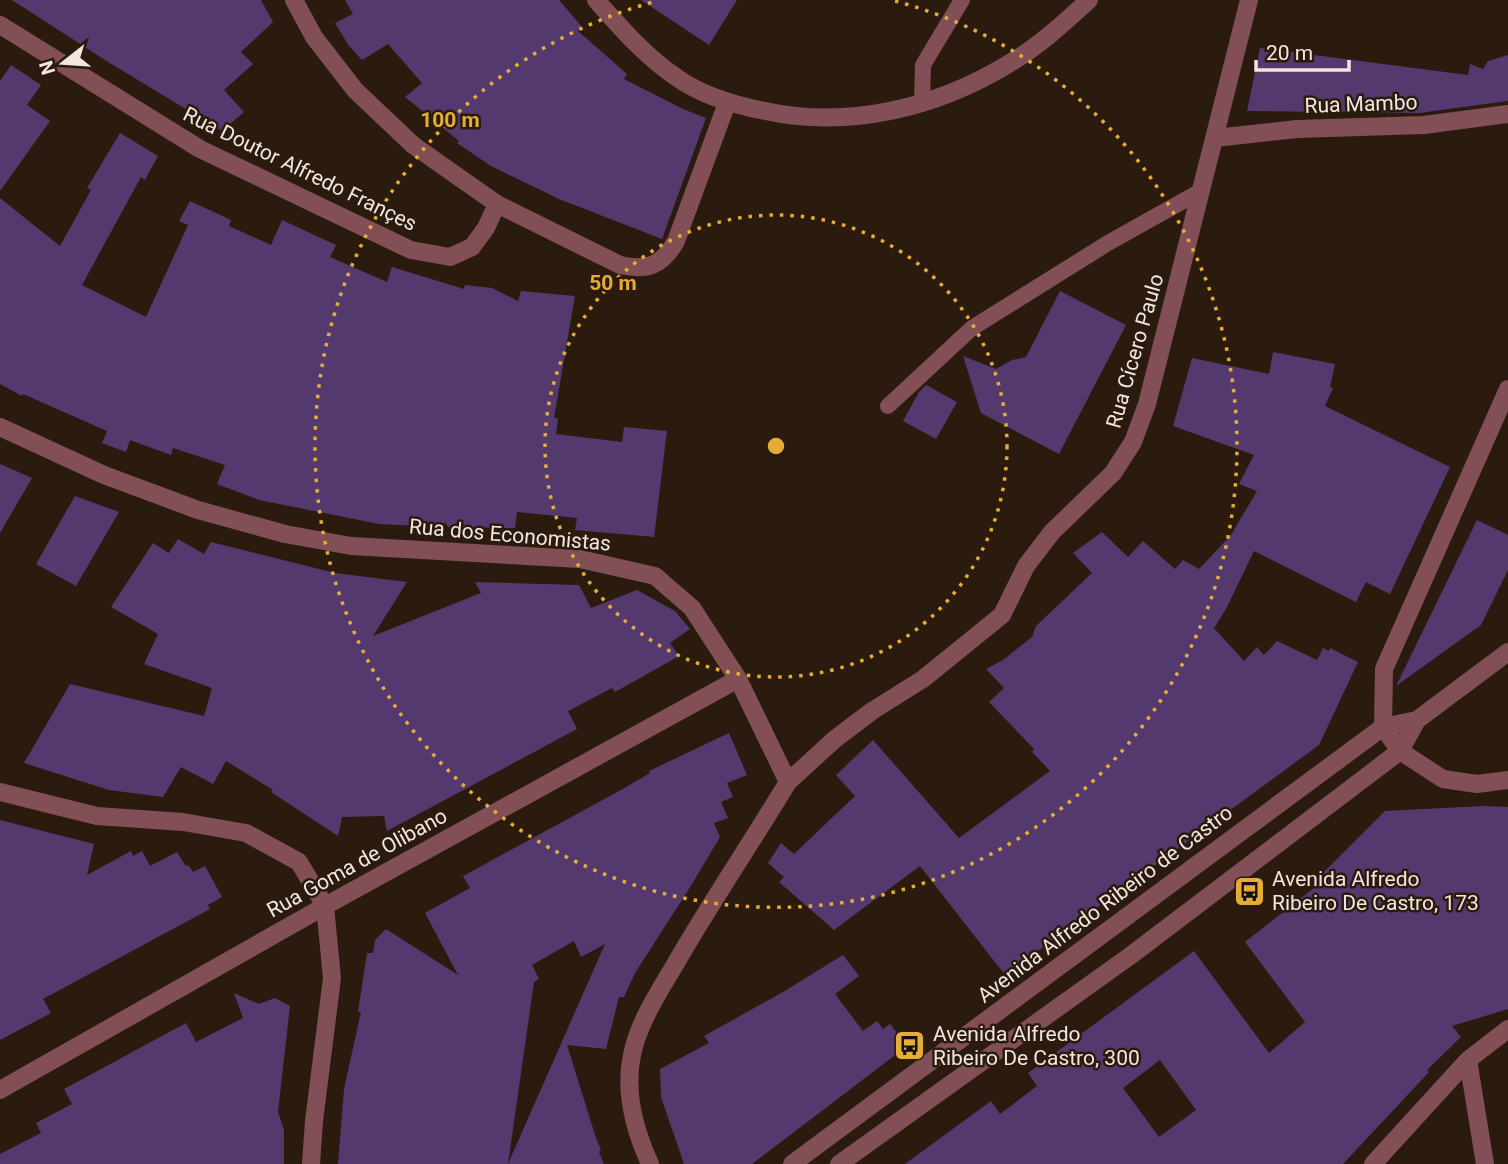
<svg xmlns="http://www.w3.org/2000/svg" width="1508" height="1164" viewBox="0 0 1508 1164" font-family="Roboto,sans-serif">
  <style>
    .building { fill: #54396f; fill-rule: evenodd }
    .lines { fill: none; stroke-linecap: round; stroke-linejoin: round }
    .service { stroke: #824f56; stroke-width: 16 }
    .minor { stroke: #824f56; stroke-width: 18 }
    .ring { fill: none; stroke: #e5ad35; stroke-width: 3.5; stroke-dasharray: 3.5 7 }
    .labels { text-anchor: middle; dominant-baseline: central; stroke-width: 5; stroke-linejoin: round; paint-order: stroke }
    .street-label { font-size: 21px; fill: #f2e7df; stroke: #2b1b0f }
    .poi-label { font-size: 21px; fill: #f2e7df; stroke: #2b1b0f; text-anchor: start }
    .centre { fill: #e5ad35; stroke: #2b1b0f; stroke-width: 3.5 }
    .ring-label { font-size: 21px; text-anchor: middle; font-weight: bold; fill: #e5ad35; stroke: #2b1b0f; stroke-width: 5; stroke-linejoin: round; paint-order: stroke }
  </style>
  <rect width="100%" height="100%" fill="#2b1b0f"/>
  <path class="building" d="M 12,0 L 261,0 L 273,22 L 241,52 L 253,64 L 224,90 L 244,112 L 222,131 L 105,60 Z
    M 345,0 L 559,0 L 582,27 L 578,31 L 627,74 L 624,79 L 683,109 L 706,118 L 662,239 L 559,199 L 491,166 L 457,143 L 459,141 L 405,97 L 422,83 L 388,44 L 362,60 L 349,46 L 335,23 L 353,14 Z
    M 641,0 L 737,0 L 709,45 Z
    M 1260,48 L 1468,75 L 1470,64 L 1483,69 L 1488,61 L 1508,55 L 1508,101 L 1419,113 L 1247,111 Z
    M 11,65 L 41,85 L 27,105 L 50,121 L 0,191 L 0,81 Z
    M 120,133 L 158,156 L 145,180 L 141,177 L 82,285 L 146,317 L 188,225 L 179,221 L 190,201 L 231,220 L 229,226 L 271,245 L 282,220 L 336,245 L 330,257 L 387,282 L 392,267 L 464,289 L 465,285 L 492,288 L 518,301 L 521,291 L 575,296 L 554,418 L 558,418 L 556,434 L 622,442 L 624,427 L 667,431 L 654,537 L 575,530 L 577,518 L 517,512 L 515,528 L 448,527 L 445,522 L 442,527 L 379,524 L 259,500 L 217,484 L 225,465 L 173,448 L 171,455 L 130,440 L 126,452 L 102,443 L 107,431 L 23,394 L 22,396 L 0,384 L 0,198 L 60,246 L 91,190 L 87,188 Z
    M 1060,291 L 1126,325 L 1059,454 L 981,413 L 963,356 L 996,369 L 1012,360 L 1026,357 Z
    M 1273,352 L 1335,364 L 1330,387 L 1333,388 L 1325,406 L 1450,467 L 1390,594 L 1366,582 L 1356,602 L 1254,551 L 1226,609 L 1214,628 L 1244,661 L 1257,647 L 1264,655 L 1277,641 L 1317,660 L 1323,648 L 1329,651 L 1330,648 L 1358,662 L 1319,745 L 1005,975 L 920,866 L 834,930 L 779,882 L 784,877 L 768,863 L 781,843 L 794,854 L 855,796 L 836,775 L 873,740 L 959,838 L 1050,771 L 1032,752 L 1034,749 L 989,702 L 1004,688 L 986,669 L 1003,660 L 1032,637 L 1036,626 L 1092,573 L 1073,553 L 1102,532 L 1128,557 L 1143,541 L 1175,569 L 1183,560 L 1199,569 L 1231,535 L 1257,491 L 1239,484 L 1254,455 L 1173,426 L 1192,358 L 1269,374 Z
    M 926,385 L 957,402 L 936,439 L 903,421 L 919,392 Z
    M 0,464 L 32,478 L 0,533 Z
    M 75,496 L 119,512 L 76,586 L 36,564 Z
    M 1477,520 L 1508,535 L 1508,570 L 1481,625 L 1396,686 Z
    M 178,539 L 204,554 L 211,542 L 335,573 L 407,582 L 373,636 L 481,593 L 475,582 L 579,585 L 591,608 L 637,590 L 675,611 L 690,629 L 670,643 L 679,656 L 615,692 L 612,688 L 568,711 L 577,729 L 387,831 L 384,816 L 342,817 L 338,836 L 271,792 L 273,790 L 226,761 L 213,784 L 181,767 L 163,797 L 109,790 L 24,763 L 70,684 L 204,716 L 212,688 L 144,664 L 158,634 L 111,607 L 153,543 L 169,553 Z
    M 729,733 L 747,775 L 727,783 L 733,797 L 721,802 L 728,818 L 714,823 L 720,837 L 689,889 L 635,973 L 624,997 L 619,997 L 606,1049 L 567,1045 L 596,1138 L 601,1150 L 599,1152 L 604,1164 L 508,1164 L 605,944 L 581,957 L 574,941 L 532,965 L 539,979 L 534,982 L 508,1164 L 338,1164 L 344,1089 L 361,1012 L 358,1012 L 367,953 L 373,953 L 375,940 L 386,929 L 458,975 L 425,913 L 470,888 L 463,876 L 621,790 L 650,773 L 649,771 Z
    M 1483,806 L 1508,807 L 1508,1009 L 1452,1026 L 1461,1037 L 1427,1070 L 1429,1072 L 1343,1164 L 905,1164 L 991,1101 L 1000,1114 L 1037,1086 L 1028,1073 L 1194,951 L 1269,1053 L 1305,1022 L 1245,942 L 1324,880 L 1321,875 L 1385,811 ZM 1160,1060 L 1196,1110 L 1159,1137 L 1123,1088 Z
    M 0,820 L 94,844 L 87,875 L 131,851 L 133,856 L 142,851 L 150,866 L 177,852 L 185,865 L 189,866 L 193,872 L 205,866 L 222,897 L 208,905 L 210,909 L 43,999 L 51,1013 L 0,1040 Z
    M 843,955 L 859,976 L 835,994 L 863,1031 L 877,1021 L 883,1029 L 890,1024 L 907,1046 L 752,1164 L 684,1164 L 661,1097 L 660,1069 L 709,1043 L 704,1036 L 783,992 Z
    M 234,993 L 259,1004 L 275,998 L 290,1006 L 278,1112 L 284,1130 L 284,1164 L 0,1164 L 0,1154 L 41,1133 L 36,1123 L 72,1104 L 64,1089 L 186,1023 L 196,1042 L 243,1018 Z"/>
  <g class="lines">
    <path class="service" d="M 922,104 L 923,65 L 962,0
      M 888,406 L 972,328 L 1108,243 L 1201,191"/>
    <path class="minor" d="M 294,0 L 314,37 L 355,90 L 413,145 L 497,204 L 620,265 C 647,271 662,266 676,241 L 727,103
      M 596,0 C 621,28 645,56 676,77 C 702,96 734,105 765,111 C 849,129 937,108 1010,63 C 1039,46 1064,23 1089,0
      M 0,25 L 200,149 L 411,250 L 450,257 L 472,247 L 486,228 L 497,204
      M 1215,138 L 1297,129 L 1424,125 L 1508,114
      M 1508,389 L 1384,669 L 1383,727 L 1400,751 L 1443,779 L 1477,784 L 1508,780
      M 0,427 L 104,475 L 198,510 L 285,534 L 351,546 L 580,559 L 655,576 L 692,608 L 738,679 L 788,782 C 750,845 709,905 673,968 C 657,995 638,1024 632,1055 C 624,1092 635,1131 650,1164
      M 788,782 L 835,739 L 872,711 L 923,679 L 1002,615 L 1026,566 L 1052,532 L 1113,473 L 1133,442 L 1147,404 L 1249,0
      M 0,792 L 97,816 L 183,822 L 246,833 L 299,862 L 325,906 L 332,978 L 314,1121 L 311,1164
      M 1468,1060 L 1485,1164
      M 0,1090 L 325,906 L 738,679
      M 792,1164 L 1383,727 L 1417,720 L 1508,652
      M 839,1164 L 1130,956 L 1400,751 L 1417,720
      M 1373,1164 L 1468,1060 L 1508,1029"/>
  </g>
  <g class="ring">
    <circle cx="776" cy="446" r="231"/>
    <path d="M895 1A461 461 0 1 1 657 1"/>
  </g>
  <defs>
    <symbol id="bus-square" viewBox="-11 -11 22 22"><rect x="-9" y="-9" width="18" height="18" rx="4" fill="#e5ad35" stroke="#2b1b0f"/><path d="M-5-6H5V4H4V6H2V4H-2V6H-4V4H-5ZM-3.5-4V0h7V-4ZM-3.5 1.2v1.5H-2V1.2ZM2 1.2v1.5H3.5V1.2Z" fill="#111"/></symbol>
  </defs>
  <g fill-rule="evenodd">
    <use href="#bus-square" x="1232" y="874" width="35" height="35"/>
    <use href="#bus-square" x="892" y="1028" width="35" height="35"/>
  </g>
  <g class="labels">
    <g class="street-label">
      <text transform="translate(1361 104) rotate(-2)">Rua Mambo</text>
      <text transform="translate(300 169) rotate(26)">Rua Doutor Alfredo Françes</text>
      <text transform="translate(1135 351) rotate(-74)">Rua Cícero Paulo</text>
      <text transform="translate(510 535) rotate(5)">Rua dos Economistas</text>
      <text transform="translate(357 863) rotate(-29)">Rua Goma de Olibano</text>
      <text transform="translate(1105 904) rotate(-37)">Avenida Alfredo Ribeiro de Castro</text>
    </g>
    <g class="poi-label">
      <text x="1272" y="879">Avenida Alfredo<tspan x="1272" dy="24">Ribeiro De Castro, 173</tspan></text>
      <text x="933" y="1034">Avenida Alfredo<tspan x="933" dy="24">Ribeiro De Castro, 300</tspan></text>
    </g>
  </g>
  <circle cx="776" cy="446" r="10" class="centre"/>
  <g class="ring-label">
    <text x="450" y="127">100 m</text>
    <text x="613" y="290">50 m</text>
  </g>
  <g transform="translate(63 63) rotate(253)" stroke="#2b1b0f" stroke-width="5" paint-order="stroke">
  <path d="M0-5L12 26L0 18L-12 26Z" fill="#f2e7df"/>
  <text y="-10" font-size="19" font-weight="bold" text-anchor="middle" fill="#f2e7df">N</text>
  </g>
  <path d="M1256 60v10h93v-10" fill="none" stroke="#f2e7df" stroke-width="3.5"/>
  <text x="1266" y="60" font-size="21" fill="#f2e7df" stroke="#2b1b0f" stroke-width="5" paint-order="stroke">20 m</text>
</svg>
